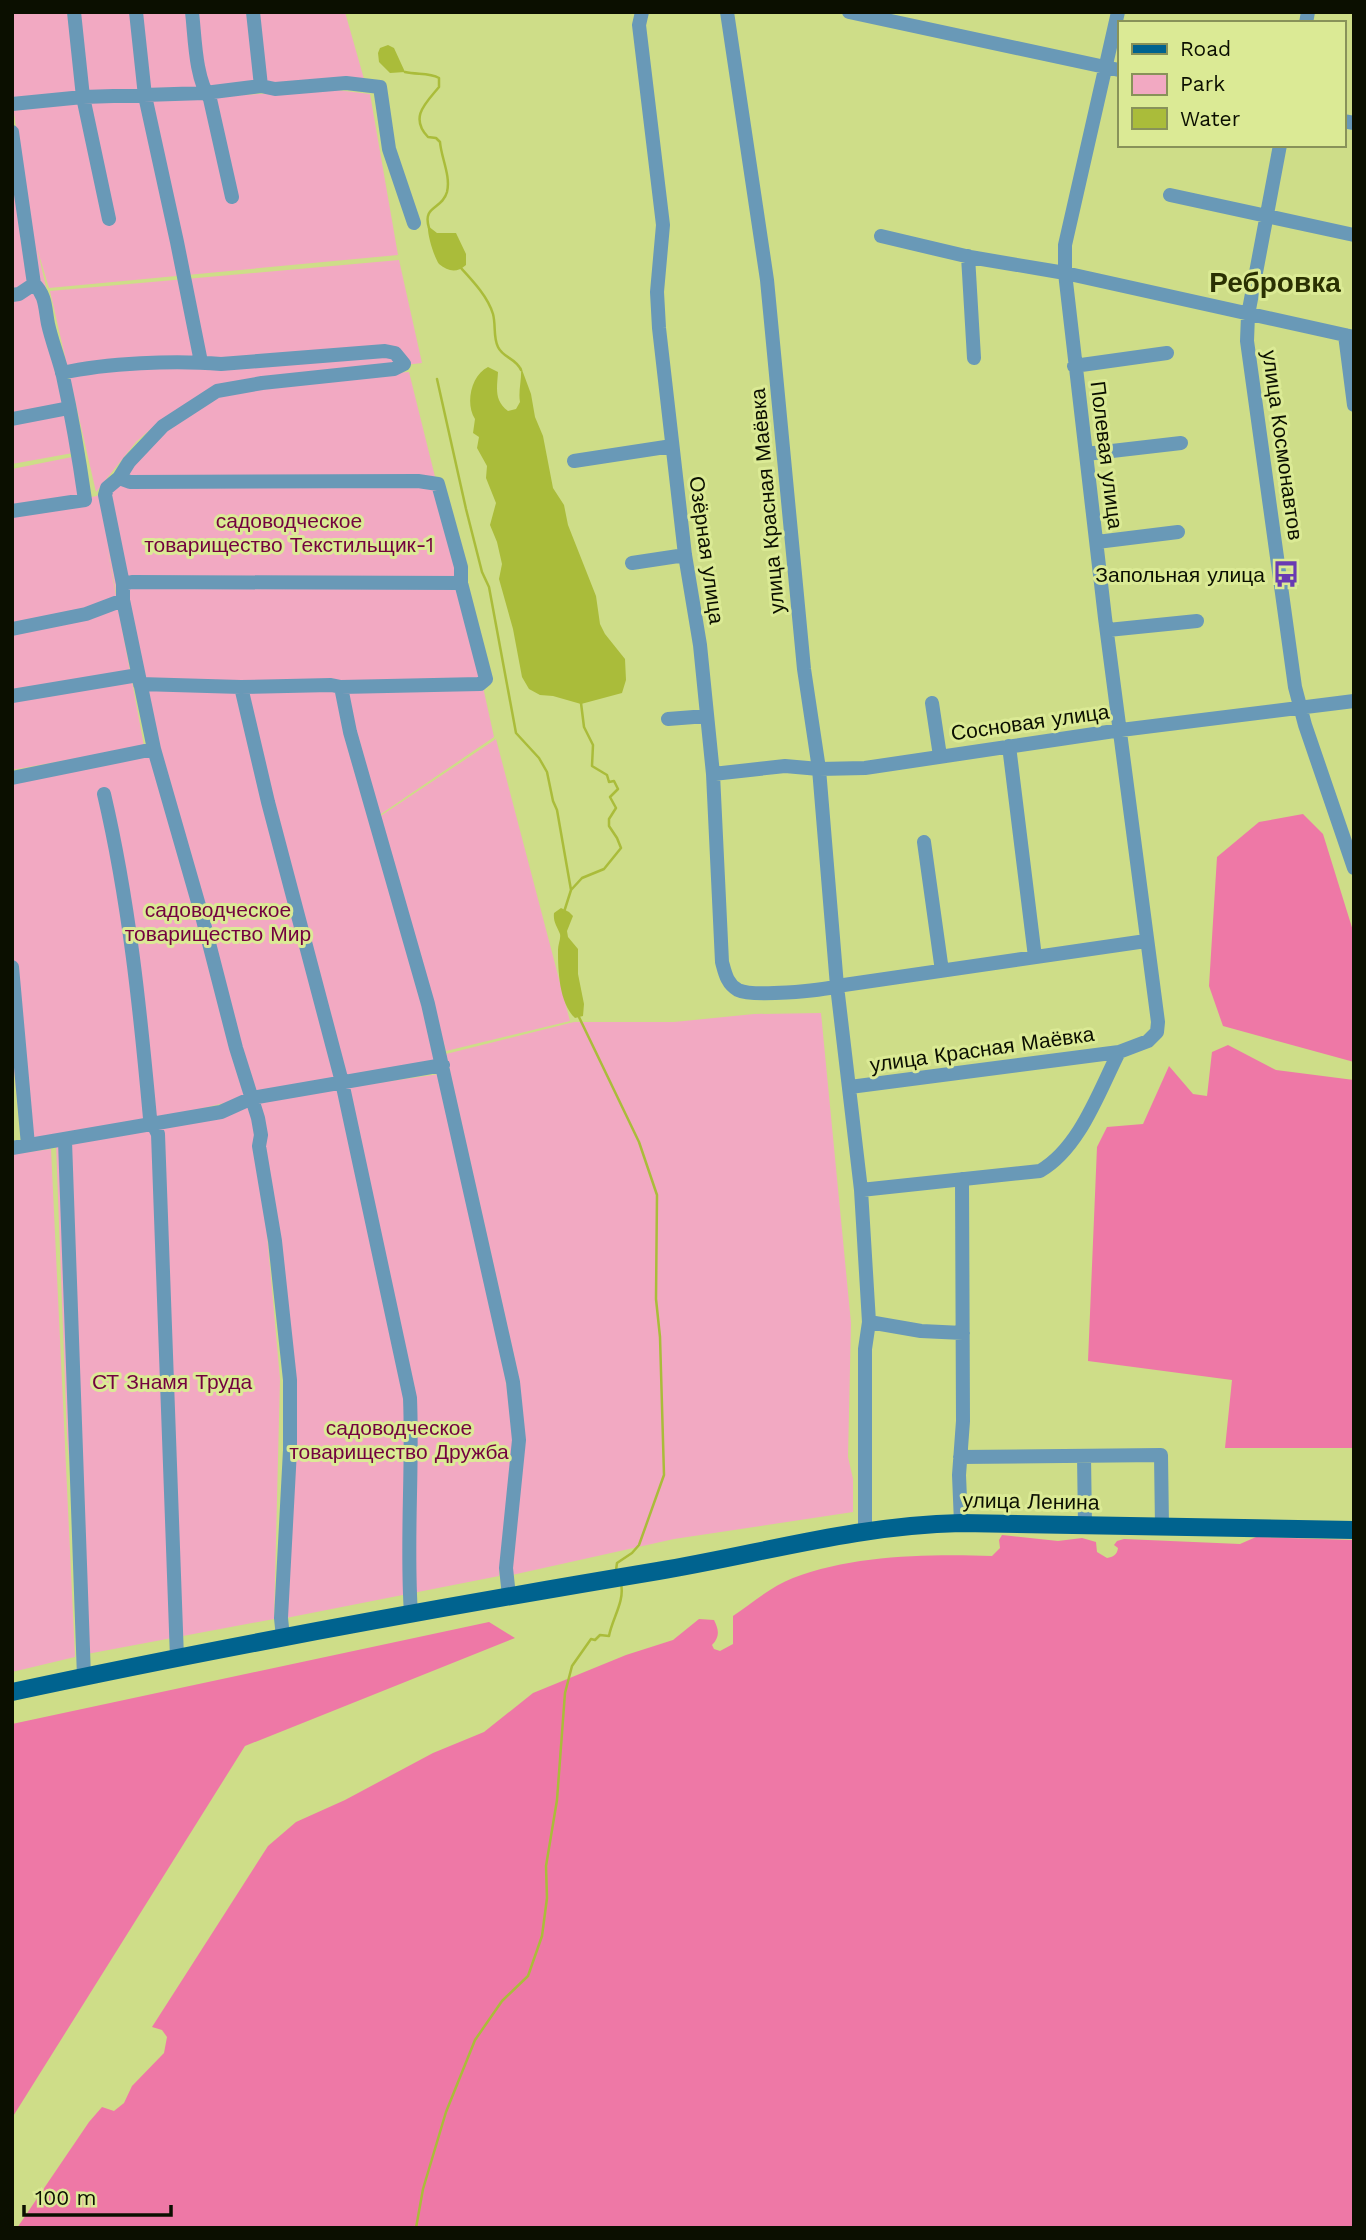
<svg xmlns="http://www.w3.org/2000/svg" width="1366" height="2240" viewBox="0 0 1366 2240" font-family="'Work Sans',sans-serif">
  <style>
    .green { fill: #f2a9c2 }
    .forest { fill: #ee78a6 }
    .water { fill: #aabc3a }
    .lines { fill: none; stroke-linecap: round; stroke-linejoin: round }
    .stream { stroke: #aabc3a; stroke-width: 2.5 }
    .minor { stroke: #6999b7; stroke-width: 14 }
    .major { stroke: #00638f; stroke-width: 18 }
    .labels { text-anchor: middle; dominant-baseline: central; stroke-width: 6; stroke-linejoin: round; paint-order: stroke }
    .street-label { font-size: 21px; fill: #0b0f00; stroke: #dbea95 }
    .park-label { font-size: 21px; fill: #73023f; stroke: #dbea95 }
    .poi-label { font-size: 21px; fill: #0b0f00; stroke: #dbea95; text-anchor: end }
    .district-label { font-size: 28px; font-weight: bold; fill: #2a3002; stroke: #dbea95 }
  </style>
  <rect width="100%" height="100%" fill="#cedd88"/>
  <path class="green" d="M 12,12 L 345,12 L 364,79 L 12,99 Z
    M 337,90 L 370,94 L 398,255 L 49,288 L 37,248 L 84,451 L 12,464 L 12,146 L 29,212 L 13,107 Z
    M 399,260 L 422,363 L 266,381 L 409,372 L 487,686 L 483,687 L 494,737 L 378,816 L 379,817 L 496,739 L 570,1021 L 446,1051 L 390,861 L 439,1061 L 290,1088 L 199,1109 L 22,1143 L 12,1052 L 12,781 L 149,755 L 107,547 L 144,746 L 12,770 L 12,469 L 82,455 L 91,497 L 97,496 L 134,449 L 163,418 L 136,442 L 96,492 L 50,291 Z
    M 821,1013 L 851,1323 L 848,1457 L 853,1479 L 853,1512 L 674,1539 L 512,1575 L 524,1438 L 518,1374 L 446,1054 L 574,1022 L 674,1022 L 754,1014 Z
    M 440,1074 L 504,1370 L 514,1434 L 499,1576 L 286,1618 L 285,1379 L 257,1100 Z
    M 255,1100 L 280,1379 L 274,1619 L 87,1654 L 67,1436 L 56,1144 Z
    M 51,1149 L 75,1657 L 12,1672 L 12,1154 Z"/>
  <path class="forest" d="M 1303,814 L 1323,834 L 1354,934 L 1354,1062 L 1223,1026 L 1209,986 L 1217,857 L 1259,822 Z
    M 1228,1045 L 1276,1070 L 1354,1080 L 1354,1448 L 1225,1448 L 1232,1380 L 1088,1361 L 1097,1147 L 1107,1127 L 1143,1124 L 1169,1066 L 1193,1094 L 1207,1096 L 1212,1052 Z
    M 1002,1535 L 1058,1541 L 1082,1538 L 1096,1542 L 1097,1552 L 1107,1558 C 1113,1557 1117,1555 1118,1548 L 1114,1545 L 1117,1541 L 1124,1539 L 1240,1544 L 1256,1537 L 1354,1540 L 1354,2228 L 17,2228 L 89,2122 L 102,2107 L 114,2111 L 124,2103 L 132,2086 L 164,2053 L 167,2037 L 162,2030 L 152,2027 L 268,1846 L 296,1822 L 345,1800 L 433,1753 L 484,1732 L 533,1693 L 626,1655 L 673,1640 L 699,1619 L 714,1620 C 719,1630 720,1637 712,1645 L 714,1649 L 720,1651 L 733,1644 L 733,1616 C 752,1603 772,1586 793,1578 C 853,1555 929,1554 992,1556 L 1000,1548 L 999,1540 Z
    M 489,1622 L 515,1638 L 245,1746 L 12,2118 L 12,1724 Z"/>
  <path class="water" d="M 388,45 L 394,48 L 405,72 L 390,73 L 379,62 L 378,53 L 380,48 Z
    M 428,226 L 437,233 L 456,233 L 466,254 L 466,265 C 456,274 448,271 439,264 C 434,257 427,234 428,226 Z
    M 488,367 L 498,372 C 497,389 494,400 508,411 L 516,409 L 520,402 C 518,391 522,380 521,367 L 531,394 L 535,417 L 543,436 L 553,488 L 564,505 L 568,525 L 596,596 L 600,624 L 605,634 L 625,659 L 626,680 L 622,693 L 581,704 L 553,696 L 540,695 L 529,689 L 522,677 L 513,629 L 499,579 L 502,564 L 497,542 L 490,525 L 496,503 L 486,478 L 487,466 L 477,448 L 479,437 L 473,433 L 475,419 C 465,404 471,375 488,367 Z
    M 561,908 L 569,912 L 573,916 L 567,931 L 568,937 L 578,949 L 578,974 L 584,1004 L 583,1016 L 575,1018 C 559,1003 558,970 558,950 C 558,944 561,939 560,934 C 557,926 553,922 554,913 Z"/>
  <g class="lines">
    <path class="stream" d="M 405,72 C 417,75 429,72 439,78 L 439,87 C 426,103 409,117 428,137 L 436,138 L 440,142 C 441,157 451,176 447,192 C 442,210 422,205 429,228
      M 461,268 C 473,281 488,297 493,314 C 496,325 493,337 498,347 C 503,358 516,358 521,370
      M 437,379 L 466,509 L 482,572 L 489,587 L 516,733 L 539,758 L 547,772 L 553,801 L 557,810 L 571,890
      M 564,912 L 571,890 L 582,878 L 604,869 L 621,848 L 617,838 L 609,826 L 609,819 L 616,808 L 610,797 L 618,789 L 614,781 L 609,782 L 607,775 L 592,766 L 593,745 L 584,727 L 581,703
      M 578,1015 L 639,1142 L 657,1195 L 656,1299 L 660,1337 L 664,1475 L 639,1545 L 632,1553 L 617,1563 L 616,1570
      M 416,2228 L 423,2189 L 446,2112 L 475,2040 L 502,2001 L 528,1976 L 542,1936 L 547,1898 L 546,1866 L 557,1800 L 565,1693 L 572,1666 L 591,1639 L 595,1640 L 600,1635 L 609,1636 C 612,1619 625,1601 621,1584"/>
    <path class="minor" d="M 74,12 L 83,97 L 109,219
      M 136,12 L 145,96 L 177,242 L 201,362
      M 192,12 C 195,37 195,78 210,99 L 232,197
      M 253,12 L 261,86
      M 642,12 L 639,25 L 663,225 L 657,292 L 659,328 L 685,555 L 700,645 L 713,774 L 722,962 C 725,973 727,984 738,990 C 752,997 821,991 837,986 L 1146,941
      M 727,12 L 767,280 L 804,669 L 819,769 L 837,986 L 861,1190 L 869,1322 L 865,1349 L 865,1530
      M 849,12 L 1119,70
      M 1306,23 L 1308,12
      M 12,104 L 83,97 L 205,93 L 261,86 L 275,89 L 346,83 L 380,87 L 389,149 L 414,223
      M 1343,121 L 1354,123
      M 12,132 L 34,284 C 46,295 45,309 48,324 C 52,342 59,359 63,376 C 72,417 79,458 85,500 L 12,511
      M 1280,145 L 1248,315 L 1247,341 L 1295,687 L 1305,725 L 1354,868
      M 1170,195 L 1354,235
      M 881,236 L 970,257 L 1065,273 L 1354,337
      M 968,256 L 974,358
      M 12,295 L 19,294 L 34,284
      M 1345,335 L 1354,405
      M 1074,366 L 1167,353
      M 62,373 C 106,363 175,360 221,364 L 385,351 L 395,353 L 404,364 L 394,369 L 262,383 L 217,391 L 163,426 L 129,462 L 119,478 L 107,488 L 105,495 L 123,584 L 123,600 L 154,749 L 202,916 L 236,1048 L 258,1118 L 261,1135 L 259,1146 L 275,1241 L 290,1380 L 290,1450 L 281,1618 L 283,1637
      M 12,419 L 69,408
      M 1086,454 L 1181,443
      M 574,461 L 672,446
      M 119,478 L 130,482 L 418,481 L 438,484 L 461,567 L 461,583 L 486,679 L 480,684 L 341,687 L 331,685 L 241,687 L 140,684
      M 1097,542 L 1178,532
      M 632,563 L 685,555
      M 123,584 L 132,582 L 461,583
      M 12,629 L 86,614 L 123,600
      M 1108,630 L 1197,621
      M 241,687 L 268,802 L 342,1082 L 410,1398 C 413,1470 406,1542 411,1614
      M 341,687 L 350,732 L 428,1004 L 513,1382 L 519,1440 L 506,1568 L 509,1596
      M 12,696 L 138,675
      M 932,703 L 940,756
      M 668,719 L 707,716
      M 1009,746 L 1035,957
      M 713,774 L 785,766 L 819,769 L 865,768 L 1121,730 L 1354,701
      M 12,778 L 154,749
      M 104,794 C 129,901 140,1009 150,1118 L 158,1134 L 177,1658
      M 924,842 L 942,971
      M 12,967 L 28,1145
      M 850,1087 L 1119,1052 L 1148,1041 L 1157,1032 L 1158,1022 L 1105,618 L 1065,273 L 1065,245 L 1118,12
      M 65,1141 L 84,1677
      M 12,1148 L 221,1112 L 252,1098 L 443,1065
      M 861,1190 L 1040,1171 C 1080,1148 1099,1091 1119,1052
      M 869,1322 L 921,1331 L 963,1333
      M 1084,1456 L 1085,1525
      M 960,1457 L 1161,1455 L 1162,1526
      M 961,1523 L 959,1475 L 963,1421 L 962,1179"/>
    <path class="major" d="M 12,1692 C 226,1646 442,1607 658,1571 C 760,1554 857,1525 961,1523 L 1354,1530"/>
  </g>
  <defs>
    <symbol id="bus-bare" viewBox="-9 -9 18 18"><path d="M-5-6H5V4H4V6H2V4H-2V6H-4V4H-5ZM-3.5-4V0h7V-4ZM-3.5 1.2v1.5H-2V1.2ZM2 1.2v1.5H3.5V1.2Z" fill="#693ab2" stroke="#dbea95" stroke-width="2.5" paint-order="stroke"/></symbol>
  </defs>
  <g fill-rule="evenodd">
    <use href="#bus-bare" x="1267" y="555" width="38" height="38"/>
  </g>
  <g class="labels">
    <g class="street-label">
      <text transform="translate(1283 445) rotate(82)">улица Космонавтов</text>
      <text transform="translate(1107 455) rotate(83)">Полевая улица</text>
      <text transform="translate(767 501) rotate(-95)">улица Красная Маёвка</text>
      <text transform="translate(707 550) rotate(82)">Озёрная улица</text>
      <text transform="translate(1030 722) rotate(-8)">Сосновая улица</text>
      <text transform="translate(982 1049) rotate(-8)">улица Красная Маёвка</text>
      <text transform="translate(1031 1501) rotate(1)">улица Ленина</text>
    </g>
    <g class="park-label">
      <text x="289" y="520">садоводческое<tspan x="289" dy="24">товарищество Текстильщик-1</tspan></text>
      <text x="218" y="909">садоводческое<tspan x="218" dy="24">товарищество Мир</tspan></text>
      <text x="172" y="1381">СТ Знамя Труда</text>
      <text x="399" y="1427">садоводческое<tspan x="399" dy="24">товарищество Дружба</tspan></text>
    </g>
    <g class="poi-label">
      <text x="1265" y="574">Запольная улица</text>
    </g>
    <g class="district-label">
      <text x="1275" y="282">Ребровка</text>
    </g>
  </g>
  <rect width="1366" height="2240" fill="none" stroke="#0b0f00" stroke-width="28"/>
  <rect x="1118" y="21" width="228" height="126" fill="#dbea95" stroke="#889259" stroke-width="2"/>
  <rect x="1132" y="44" width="35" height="10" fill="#00638f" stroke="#889259" stroke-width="2"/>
  <text x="1180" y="56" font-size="21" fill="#0b0f00">Road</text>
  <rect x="1132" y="74" width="35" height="21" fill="#f2a9c2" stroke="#889259" stroke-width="2"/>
  <text x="1180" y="91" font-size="21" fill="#0b0f00">Park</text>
  <rect x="1132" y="108" width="35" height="21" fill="#aabc3a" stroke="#889259" stroke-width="2"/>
  <text x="1180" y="126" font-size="21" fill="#0b0f00">Water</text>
  <path d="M24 2205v10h147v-10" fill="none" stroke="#0b0f00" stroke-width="3.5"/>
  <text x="35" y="2205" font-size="21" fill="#0b0f00" stroke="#dbea95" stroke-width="5" paint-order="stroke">100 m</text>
</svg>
